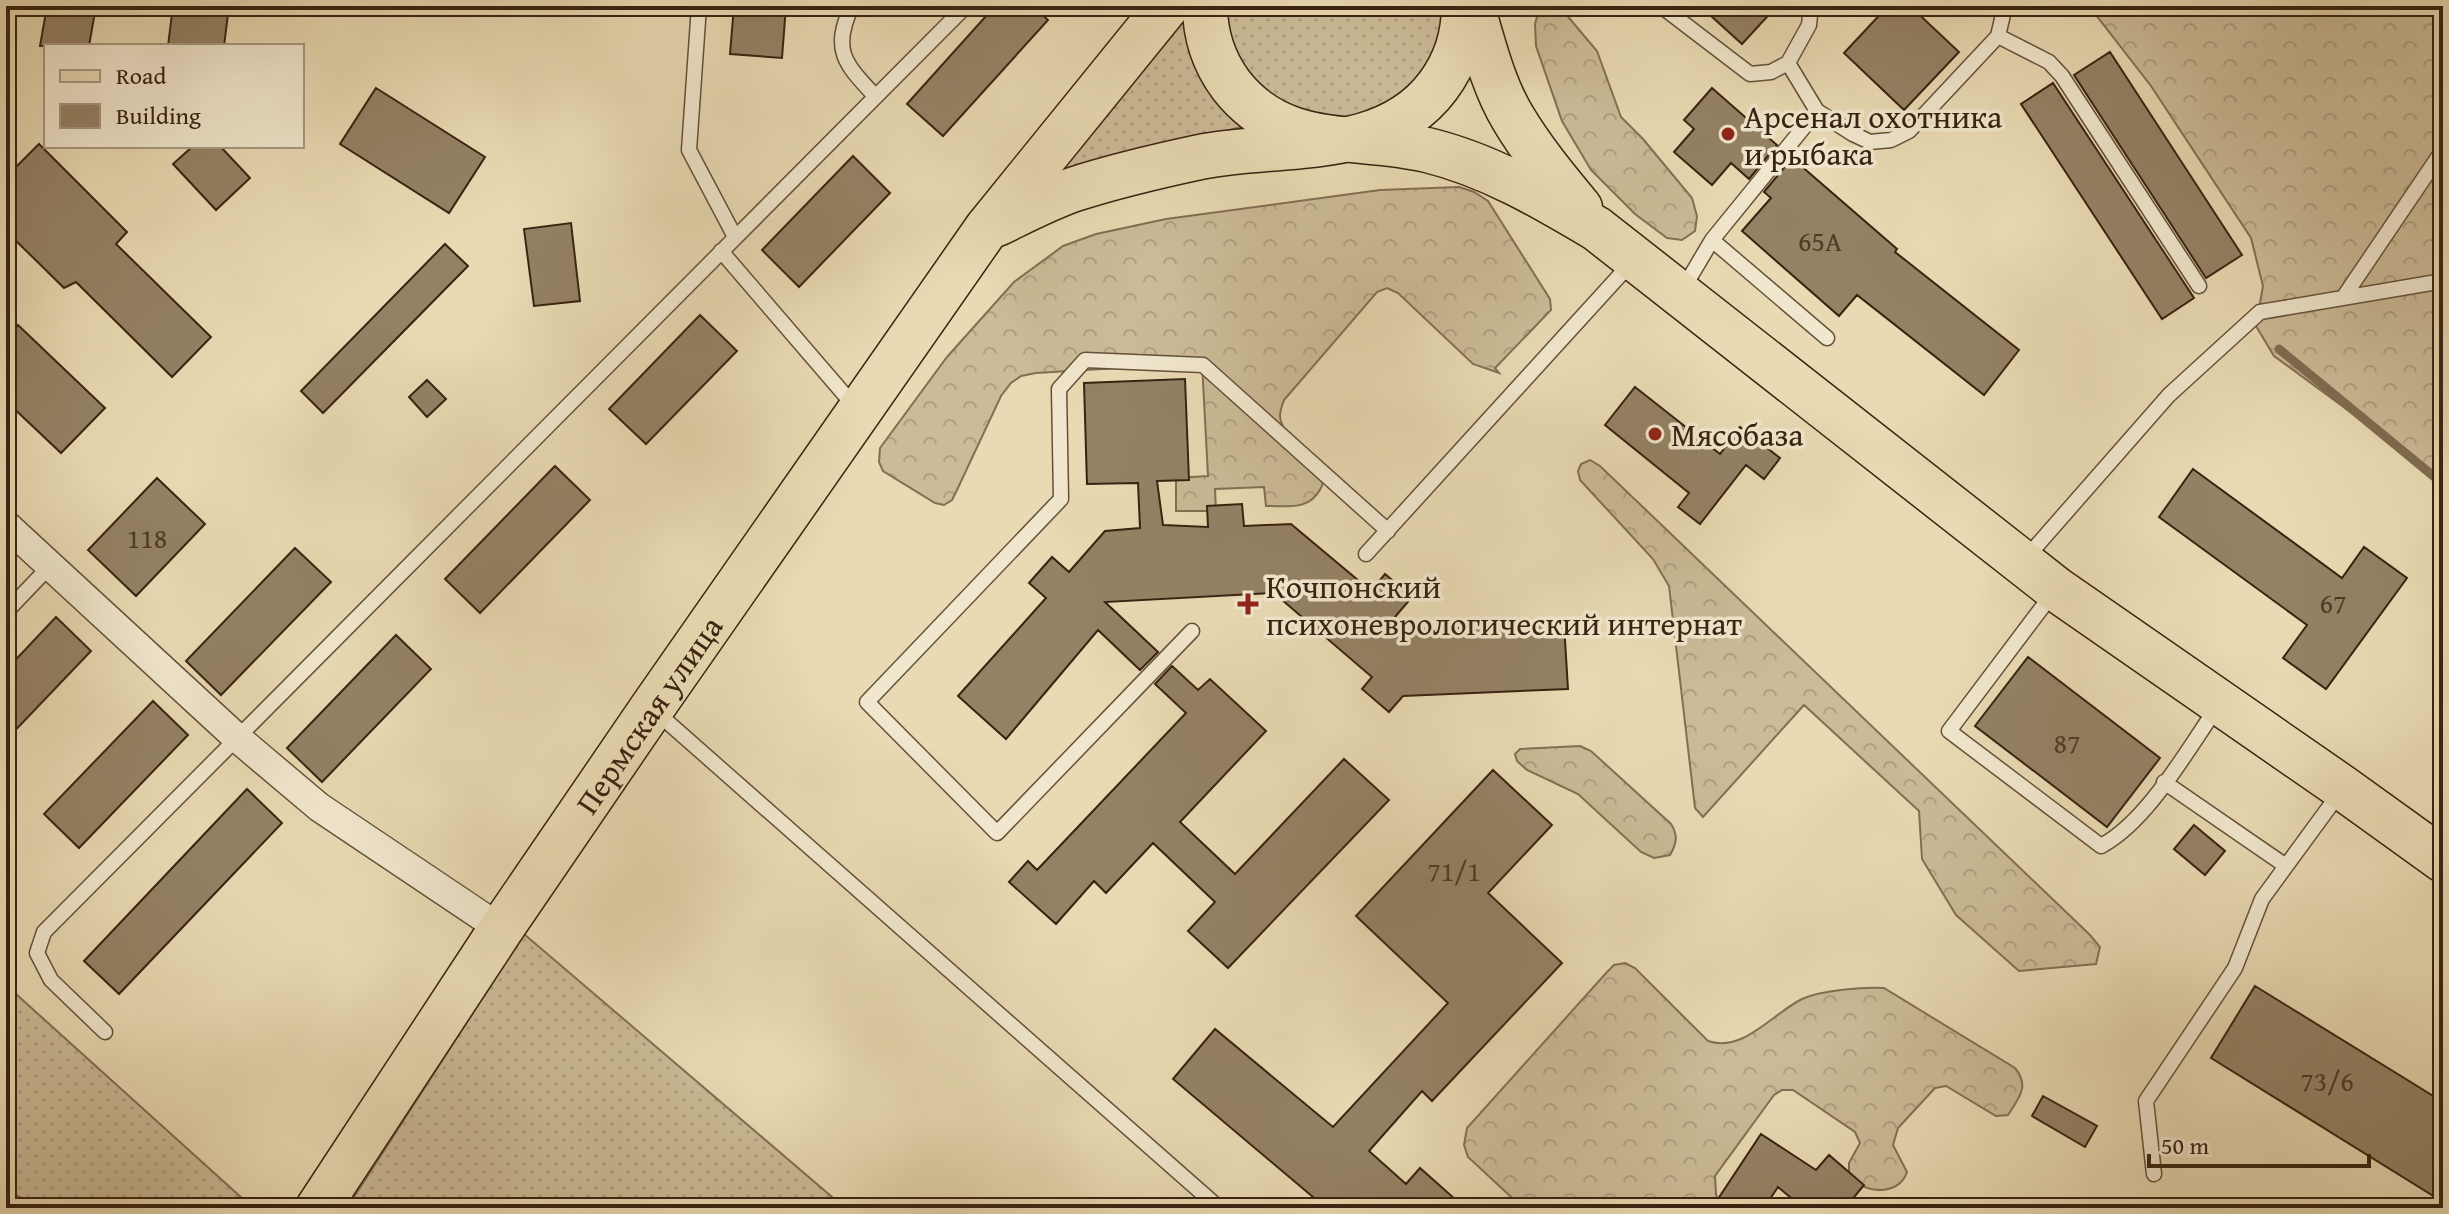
<svg xmlns="http://www.w3.org/2000/svg" width="2449" height="1214" viewBox="0 0 2449 1214" font-family="'Gentium Book Plus',serif">
  <style>
    .grass { fill: url(#grass-dots); stroke: #826f54; stroke-width: 2 }
    .forest { fill: url(#forest-crowns); stroke: #826f54; stroke-width: 2 }
    .lines { fill: none; stroke-linecap: round; stroke-linejoin: round }
    .stream { stroke: #7e6c51; stroke-width: 9 }
    .building { fill: #948265; stroke: #382311; stroke-width: 2 }
    .service-casing { stroke: #64513a; stroke-width: 17 }
    .minor-casing { stroke: #64513a; stroke-width: 31 }
    .primary-casing { stroke: #382311; stroke-width: 47 }
    .service { stroke: #f1e7ce; stroke-width: 14 }
    .minor { stroke: #f1e7ce; stroke-width: 28 }
    .primary { stroke: #e9dab3; stroke-width: 44 }
    .poi-dot { fill: #8f2418; stroke: #f1e7ce; stroke-width: 3 }
    .labels { text-anchor: middle; dominant-baseline: central; stroke-width: 7; stroke-linejoin: round; paint-order: stroke }
    .number-label { font-size: 28px; fill: #4f3b26 }
    .poi-label { font-size: 32px; fill: #382311; stroke: #f1e7ce; text-anchor: start }
    .street-label { font-size: 32px; fill: #382311; stroke: #f1e7ce }
  </style>
  <defs>
    <pattern id="grass-dots" width="8" height="8" patternUnits="userSpaceOnUse" patternTransform="scale(2)"><rect width="8" height="8" fill="#cbbb97"/><path d="M2 2h.1M6 6h.1" fill="none" stroke="#afa081" stroke-width="1.8" stroke-linecap="round"/></pattern>
    <pattern id="forest-crowns" width="20" height="18" patternUnits="userSpaceOnUse" patternTransform="scale(2)"><rect width="20" height="18" fill="#cbbb97"/><path d="M2 6a3 3 0 1 1 6 0M12 15a3 3 0 1 1 6 0" fill="none" stroke="#afa081"/></pattern>
  </defs>
  <rect width="100%" height="100%" fill="#e9dab3"/>
  <filter id="stains"><feTurbulence type="fractalNoise" baseFrequency=".0025" numOctaves="4"/><feColorMatrix values="0 0 0 0 .2 0 0 0 0 .09 0 0 0 0 .02 0 0 0 .5 -.17"/></filter>
  <radialGradient id="worn" r=".72"><stop offset=".6" stop-color="#630" stop-opacity="0"/><stop offset="1" stop-color="#630" stop-opacity=".3"/></radialGradient>
  <path class="grass" d="M 1224,6 L 1445,6 L 1443,32 L 1417,83 L 1368,114 L 1328,119 L 1273,101 L 1235,58 Z
    M 1183,15 C 1191,63 1204,96 1245,126 L 1053,176 Z
    M 524,934 L 845,1208 L 347,1208 Z
    M 6,985 L 253,1208 L 38,1208 L 6,1189 Z"/>
  <path class="forest" d="M 1540,6 L 1559,6 L 1597,51 L 1621,117 L 1643,139 L 1692,198 L 1697,216 L 1695,231 L 1682,240 L 1667,238 L 1635,214 L 1591,170 L 1562,121 L 1536,46 L 1535,24 Z
    M 2089,6 L 2443,6 L 2443,480 L 2274,356 L 2256,326 L 2263,286 L 2251,238 L 2151,86 Z
    M 1459,187 L 1474,192 L 1488,201 L 1550,299 L 1551,310 L 1495,368 L 1499,373 L 1473,364 L 1398,293 L 1387,288 L 1377,292 L 1284,400 C 1281,408 1278,417 1282,424 C 1291,447 1336,458 1321,488 C 1309,511 1288,506 1266,506 L 1264,487 L 1215,489 L 1216,511 L 1176,511 L 1176,478 L 1208,476 L 1202,363 L 1036,373 L 1021,376 L 1011,383 L 1001,396 L 957,490 L 952,500 L 944,505 L 935,503 L 883,471 L 879,462 L 880,448 L 947,357 L 1014,282 L 1063,246 L 1096,234 L 1166,219 L 1380,190 Z
    M 1590,460 L 1600,466 L 2090,935 L 2100,947 L 2096,964 L 2019,971 L 1956,915 L 1922,859 L 1919,811 L 1804,705 L 1703,817 L 1695,808 L 1669,586 L 1653,559 L 1580,480 L 1578,471 L 1581,464 Z
    M 1580,746 L 1591,751 L 1671,824 C 1678,835 1677,843 1670,855 L 1654,858 L 1641,852 L 1578,794 L 1527,770 L 1517,761 L 1515,754 L 1520,749 Z
    M 1625,963 L 1635,968 L 1708,1041 C 1743,1053 1772,1014 1802,999 C 1822,990 1863,987 1884,988 L 2015,1068 C 2030,1086 2019,1098 2008,1115 L 1996,1116 L 1946,1086 L 1935,1088 L 1898,1128 L 1893,1145 L 1907,1172 C 1899,1197 1863,1194 1849,1175 L 1849,1163 L 1860,1143 L 1855,1132 L 1793,1090 L 1782,1090 L 1774,1095 L 1715,1176 L 1716,1194 L 1720,1208 L 1523,1208 L 1468,1157 L 1464,1145 L 1467,1128 L 1607,972 L 1614,965 Z"/>
  <g class="lines">
    <path class="stream" d="M 2279,349 L 2443,484"/>
  </g>
  <path class="building" d="M 47,6 L 96,6 L 89,46 L 40,46 Z
    M 173,6 L 229,6 L 224,46 L 168,46 Z
    M 734,6 L 786,6 L 782,58 L 730,54 Z
    M 995,6 L 1033,6 L 1048,20 L 943,136 L 907,104 Z
    M 1700,6 L 1777,6 L 1742,44 Z
    M 1888,6 L 1910,6 L 1959,52 L 1904,110 L 1844,53 Z
    M 2110,52 L 2242,255 L 2206,278 L 2074,75 Z
    M 2053,83 L 2194,298 L 2162,319 L 2021,104 Z
    M 376,88 L 485,157 L 449,213 L 340,144 Z
    M 1712,88 L 1777,145 L 1749,179 L 1731,163 L 1712,185 L 1674,152 L 1694,129 L 1684,120 Z
    M 39,144 L 127,232 L 116,244 L 211,337 L 172,377 L 76,282 L 64,288 L 6,231 L 6,177 Z
    M 193,146 L 220,146 L 250,178 L 216,210 L 173,164 Z
    M 853,156 L 890,193 L 799,287 L 762,250 Z
    M 1792,158 L 1897,249 L 1895,252 L 2019,350 L 1984,395 L 1857,295 L 1839,316 L 1742,231 L 1771,198 L 1764,192 Z
    M 571,223 L 580,301 L 534,306 L 524,229 Z
    M 445,244 L 468,266 L 323,413 L 301,391 Z
    M 700,315 L 737,351 L 646,444 L 609,409 Z
    M 18,325 L 105,408 L 61,453 L 6,401 L 6,337 Z
    M 1185,379 L 1189,480 L 1157,481 L 1163,525 L 1208,527 L 1207,506 L 1242,504 L 1244,526 L 1291,524 L 1371,591 L 1385,574 L 1412,597 L 1383,631 L 1564,624 L 1568,689 L 1403,696 L 1389,712 L 1362,689 L 1372,677 L 1274,593 L 1105,602 L 1158,652 L 1140,670 L 1098,630 L 1006,739 L 958,696 L 1046,598 L 1029,583 L 1052,557 L 1069,572 L 1105,531 L 1140,528 L 1138,483 L 1087,484 L 1084,383 Z
    M 427,380 L 446,399 L 427,417 L 409,397 Z
    M 1635,387 L 1720,454 L 1740,427 L 1780,458 L 1764,479 L 1746,465 L 1700,524 L 1678,507 L 1689,493 L 1605,425 Z
    M 555,466 L 590,500 L 480,613 L 445,579 Z
    M 2193,469 L 2342,578 L 2364,547 L 2407,578 L 2326,689 L 2283,658 L 2307,625 L 2159,517 Z
    M 157,478 L 205,524 L 136,596 L 88,550 Z
    M 295,548 L 331,582 L 221,695 L 186,661 Z
    M 56,617 L 91,651 L 6,740 L 6,670 Z
    M 396,635 L 431,669 L 322,782 L 287,748 Z
    M 2028,657 L 2160,758 L 2107,827 L 1975,726 Z
    M 1172,666 L 1198,690 L 1210,679 L 1266,731 L 1180,822 L 1235,874 L 1344,759 L 1389,800 L 1228,968 L 1188,931 L 1215,902 L 1153,843 L 1106,893 L 1094,881 L 1056,924 L 1009,882 L 1028,861 L 1037,870 L 1186,713 L 1155,684 Z
    M 153,701 L 188,735 L 79,848 L 44,814 Z
    M 1493,770 L 1552,825 L 1488,893 L 1562,963 L 1432,1101 L 1422,1091 L 1369,1151 L 1406,1184 L 1420,1168 L 1465,1208 L 1326,1208 L 1173,1079 L 1215,1029 L 1333,1127 L 1448,1003 L 1356,916 Z
    M 247,789 L 282,823 L 119,994 L 84,961 Z
    M 2194,825 L 2225,851 L 2205,875 L 2174,849 Z
    M 2255,986 L 2443,1102 L 2443,1202 L 2211,1058 Z
    M 2043,1096 L 2097,1126 L 2085,1147 L 2032,1116 Z
    M 1761,1134 L 1816,1170 L 1829,1155 L 1864,1185 L 1845,1208 L 1803,1208 L 1778,1187 L 1764,1208 L 1712,1208 Z"/>
  <g class="lines">
    <defs>
      <path id="service" d="M 699,6 L 689,150 L 735,237
        M 852,6 C 831,50 845,64 875,96
        M 1661,6 L 1750,74 L 1771,72 L 1788,63 L 1809,25 L 1811,6
        M 1998,36 L 2049,62 L 2062,76 L 2199,286
        M 1788,63 L 1817,111 L 1853,134 L 1870,142 L 1891,140 L 1909,131 L 1998,36 L 2005,6
        M 1712,240 L 1827,338
        M 721,251 L 856,408
        M 1683,289 L 1712,240 L 1817,111
        M 2343,298 L 2443,150
        M 1366,554 L 1632,262
        M 2025,559 L 2169,395 L 2260,312 L 2443,281
        M 2053,593 L 1949,731 L 2101,846 C 2148,821 2187,750 2218,706
        M 6,612 L 50,566
        M 1192,631 L 997,833 L 867,702 L 1061,499 L 1059,389 L 1085,360 L 1203,365 L 1388,531
        M 655,711 L 1219,1208
        M 2164,782 L 2286,866
        M 105,1032 L 51,980 L 37,953 L 44,932 L 966,6
        M 2154,1174 L 2146,1101 L 2235,968 L 2262,899 L 2341,791"/>
      <path id="minor" d="M 6,525 L 236,737 L 319,807 L 501,929"/>
      <g id="primary">
        <path d="M 1205,6 C 1205,35 1214,62 1231,85 C 1283,152 1355,133 1427,150 C 1489,165 1543,197 1597,229 L 2056,589 L 2343,788 L 2443,860"/>
        <path d="M 1472,6 C 1483,43 1493,85 1513,118 C 1532,150 1556,179 1580,208"/>
        <path d="M 997,224 C 1022,212 1048,198 1075,189 C 1115,176 1158,166 1200,157 C 1279,141 1384,159 1438,86 C 1456,62 1464,35 1464,6"/>
        <path id="s1" d="M 318,1208 L 501,929 L 652,708 L 987,228 L 1167,6"/>
      </g>
    </defs>
    <use href="#service" class="service-casing"/>
    <use href="#minor" class="minor-casing"/>
    <use href="#primary" class="primary-casing"/>
    <use href="#service" class="service"/>
    <use href="#minor" class="minor"/>
    <use href="#primary" class="primary"/>
  </g>
  <g class="poi-dot">
    <circle cx="1728" cy="134" r="8"/>
    <circle cx="1655" cy="434" r="8"/>
    <path d="M1244 592h8v8h8v8h-8v8h-8v-8h-8v-8h8z"/>
  </g>
  <g class="labels">
    <g class="number-label">
      <text x="1820" y="240">65А</text>
      <text x="147" y="537">118</text>
      <text x="2333" y="602">67</text>
      <text x="2067" y="742">87</text>
      <text x="1454" y="870">71/1</text>
      <text x="2327" y="1080">73/6</text>
    </g>
    <g class="poi-label">
      <text x="1744" y="116">Арсенал охотника<tspan x="1744" dy="37">и рыбака</tspan></text>
      <text x="1671" y="434">Мясобаза</text>
      <text x="1266" y="586">Кочпонский<tspan x="1266" dy="37">психоневрологический интернат</tspan></text>
    </g>
    <g class="street-label">
      <text stroke="none"><textPath href="#s1" startOffset="594">Пермская улица</textPath></text>
    </g>
  </g>
  <rect width="2449" height="1214" fill="none" stroke="#e9dab3" stroke-width="32"/>
  <rect x="8" y="8" width="2433" height="1198" fill="none" stroke="#382311" stroke-width="4"/>
  <rect x="16" y="16" width="2417" height="1182" fill="none" stroke="#382311" stroke-width="2"/>
  <rect x="44" y="44" width="260" height="104" fill="#f1e7ce" stroke="#a79982" stroke-width="2"/>
  <rect x="60" y="70" width="40" height="12" fill="#e9dab3" stroke="#a79982" stroke-width="2"/>
  <text x="116" y="84" font-size="24" fill="#382311">Road</text>
  <rect x="60" y="104" width="40" height="24" fill="#948265" stroke="#a79982" stroke-width="2"/>
  <text x="116" y="124" font-size="24" fill="#382311">Building</text>
  <path d="M2149 1154v12h220v-12" fill="none" stroke="#382311" stroke-width="4"/>
  <text x="2161" y="1154" font-size="24" fill="#382311" stroke="#f1e7ce" stroke-width="6" paint-order="stroke">50 m</text>
  <rect width="100%" height="100%" filter="url(#stains)"/>
  <rect width="100%" height="100%" fill="url(#worn)"/>
</svg>
